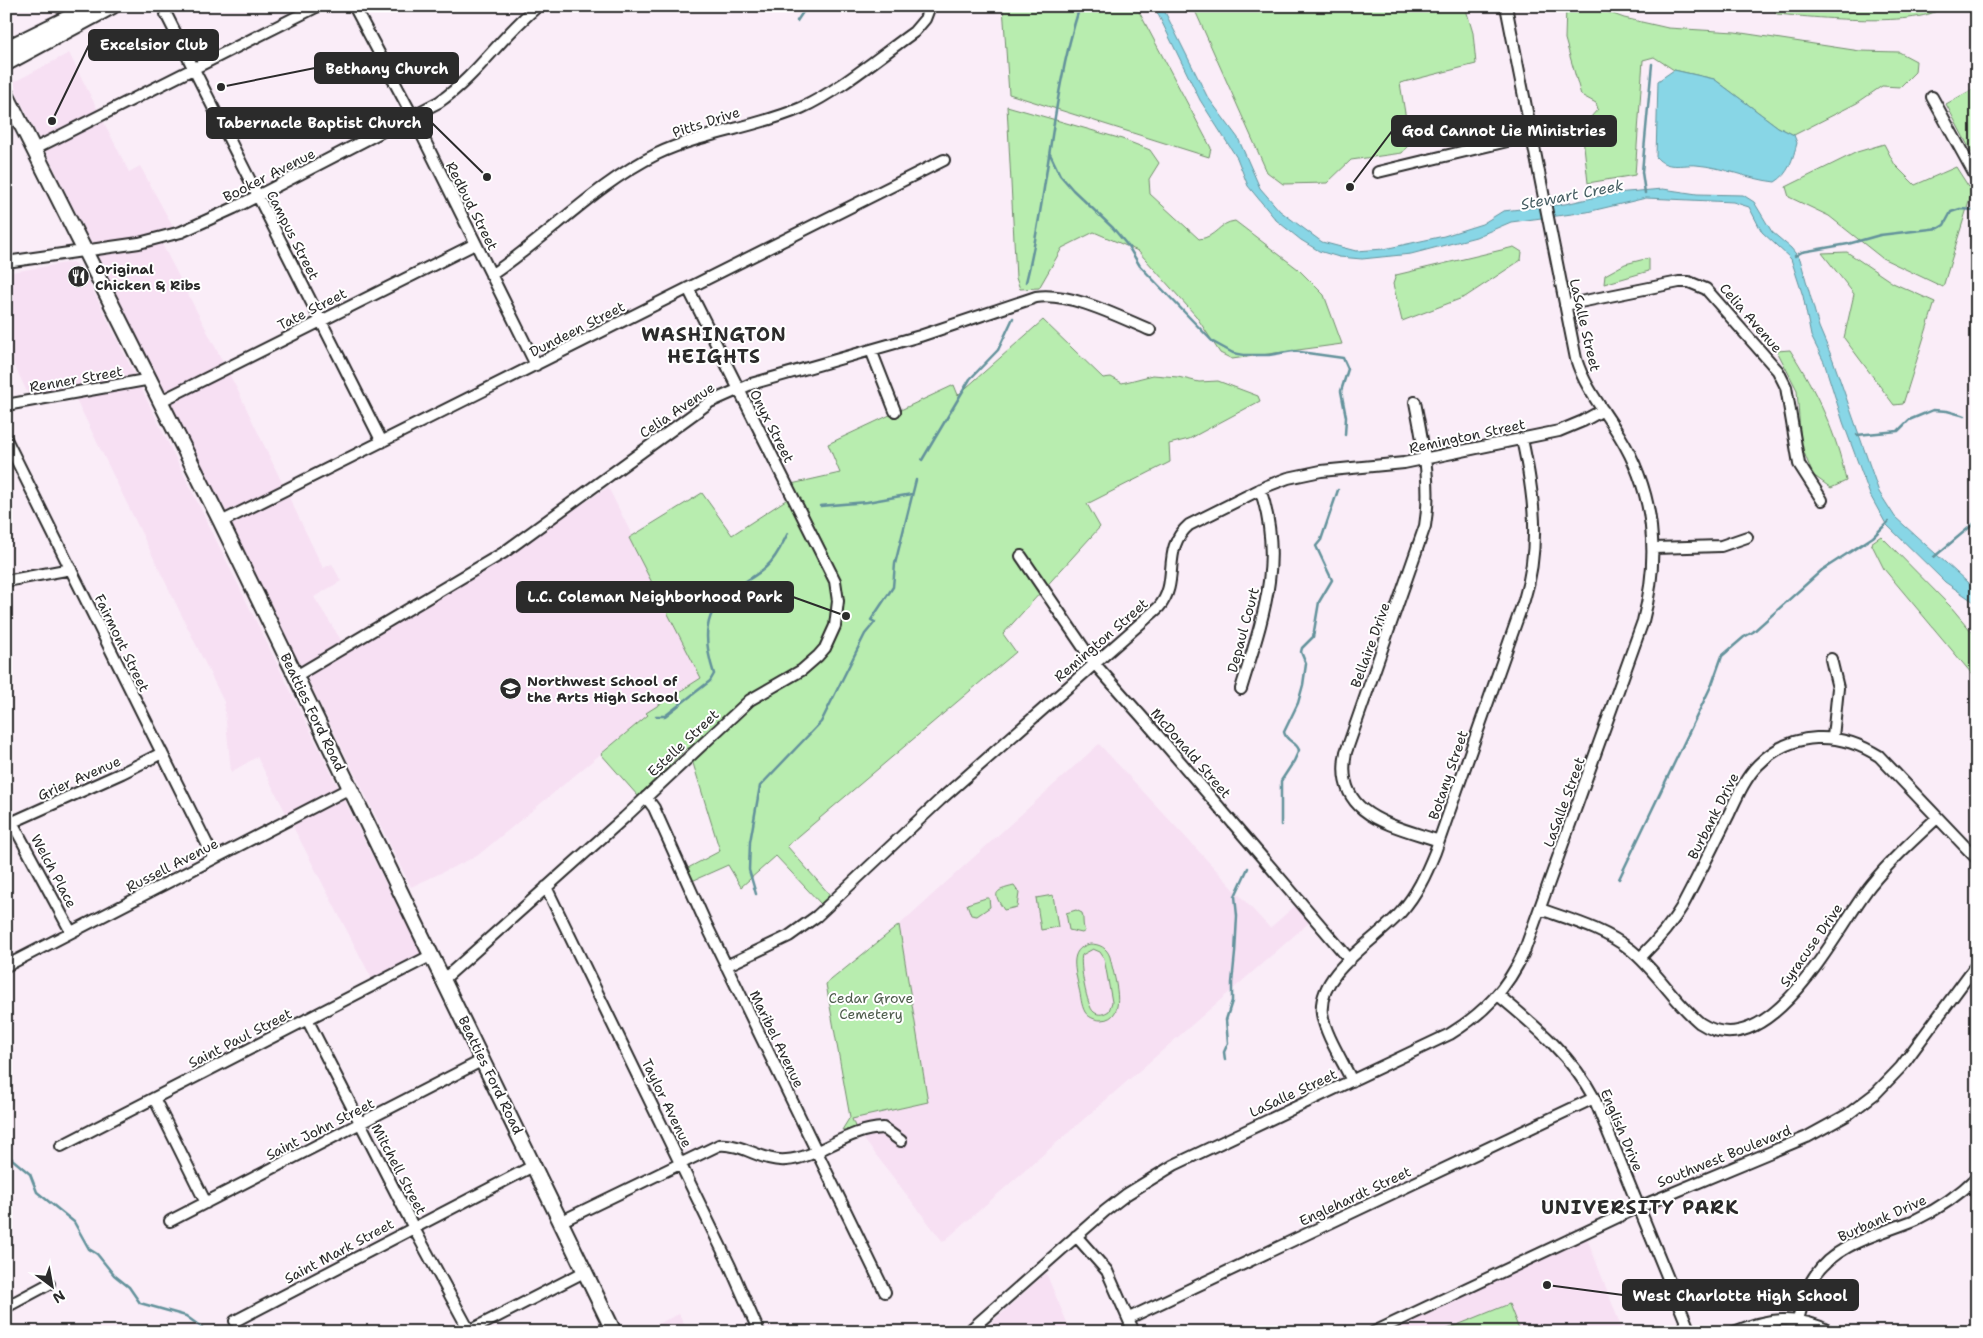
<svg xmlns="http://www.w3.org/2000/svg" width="1983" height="1338" viewBox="0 0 1983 1338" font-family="'Shantell Sans',sans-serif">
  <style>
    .built { fill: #f7e0f3 }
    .green { fill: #b8edaf; stroke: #728c6d; fill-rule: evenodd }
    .water { fill: #88d6e6; stroke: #63929b }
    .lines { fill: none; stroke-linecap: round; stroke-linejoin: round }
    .stream { stroke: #63929b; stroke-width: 2.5 }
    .minor-casing { stroke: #2b2b2b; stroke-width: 14 }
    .major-casing { stroke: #2b2b2b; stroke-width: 18 }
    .highway-casing { stroke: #2b2b2b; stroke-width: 19 }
    .minor { stroke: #fff; stroke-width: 10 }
    .major { stroke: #fff; stroke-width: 14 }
    .highway { stroke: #fff; stroke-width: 15 }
    .labels { text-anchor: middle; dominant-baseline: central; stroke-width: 4; stroke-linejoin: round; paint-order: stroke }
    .street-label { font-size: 14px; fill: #2b2b2b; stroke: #fff }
    .poi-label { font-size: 14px; font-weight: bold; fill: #2b2b2b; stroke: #fff; text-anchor: start }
    .park-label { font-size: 14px; fill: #4e5c4c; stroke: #fff }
    .water-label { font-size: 15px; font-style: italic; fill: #475e63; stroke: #fff }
    .district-label { font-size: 19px; font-weight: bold; letter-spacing: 1px; fill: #2b2b2b; stroke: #fff }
    .leader { fill: none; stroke: #2b2b2b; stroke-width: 2 }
    .callout-dot { fill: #2b2b2b; stroke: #fff; stroke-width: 2 }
    .callout { fill: #2b2b2b; stroke: #2b2b2b; stroke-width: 2 }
    .callout-label { font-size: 15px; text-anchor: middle; font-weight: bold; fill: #fff }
  </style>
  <rect width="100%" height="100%" fill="#faedf8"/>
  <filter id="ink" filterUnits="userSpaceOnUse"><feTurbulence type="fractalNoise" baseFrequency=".02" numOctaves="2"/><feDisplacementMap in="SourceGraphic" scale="10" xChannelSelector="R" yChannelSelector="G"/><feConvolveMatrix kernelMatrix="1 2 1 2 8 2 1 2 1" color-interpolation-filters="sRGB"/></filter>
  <g filter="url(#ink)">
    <path class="built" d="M 69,53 L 129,172 L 140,166 L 177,234 L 161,242 L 239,393 L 323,568 L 332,564 L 341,581 L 314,597 L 348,651 L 498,561 L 608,487 L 705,682 L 648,715 L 477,856 L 411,887 L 18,96 L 14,82 Z
      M 72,262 L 83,270 L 375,862 L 423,956 L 373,981 L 257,757 L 231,772 L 224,702 L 72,391 L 30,398 L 6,348 L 6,273 Z
      M 1099,744 L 1270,928 L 1297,904 L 1311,921 L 943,1242 L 856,1129 L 852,1119 L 928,1102 L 899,925 Z
      M 1587,1238 L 1623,1332 L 1390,1332 Z
      M 1046,1273 L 1071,1332 L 988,1332 L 991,1323 Z
      M 679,1314 L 688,1332 L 640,1332 Z"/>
    <path class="green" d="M 1003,6 L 1136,6 L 1211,148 L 1209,157 L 1009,94 Z
      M 1193,6 L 1465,6 L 1473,33 L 1476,64 L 1400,83 L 1410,143 L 1402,153 L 1351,160 L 1327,183 L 1283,184 L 1267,172 Z
      M 1566,6 L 1594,7 L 1624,18 L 1668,28 L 1735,32 L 1860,51 L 1899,52 L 1916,61 L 1915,72 L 1900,87 L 1882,86 L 1857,103 L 1794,135 L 1778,127 L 1714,79 L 1674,70 L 1654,57 L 1643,60 L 1635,175 L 1588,183 L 1582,127 L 1598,109 L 1596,103 L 1581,95 L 1565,39 Z
      M 1771,6 L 1943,6 C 1924,29 1808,17 1777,14 Z
      M 1977,87 L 1977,154 L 1975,159 L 1946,104 Z
      M 1007,106 L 1122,139 L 1150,150 L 1159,163 L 1149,179 L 1150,194 L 1199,239 C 1217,237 1218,223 1235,221 L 1298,269 L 1324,295 L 1342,344 L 1232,359 L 1220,353 L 1196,316 L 1138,251 L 1094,232 L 1062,248 L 1039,288 L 1020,289 L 1016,278 Z
      M 1884,144 L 1895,165 L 1915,185 L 1956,167 L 1972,192 L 1943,287 L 1882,258 L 1829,216 L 1789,197 L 1786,187 L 1857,152 Z
      M 1514,247 L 1522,252 L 1521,260 L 1465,297 L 1402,321 L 1393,284 L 1396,275 Z
      M 1847,252 L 1893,283 L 1935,302 L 1903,404 L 1894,405 L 1844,338 L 1854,294 L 1822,253 Z
      M 1649,258 L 1649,271 L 1604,284 L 1605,275 L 1625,264 Z
      M 1043,320 L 1103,378 L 1111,377 L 1122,383 L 1153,375 L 1178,377 L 1199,382 L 1218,381 L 1258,396 L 1260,401 L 1189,439 L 1169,444 L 1170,462 L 1087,504 L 1100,527 L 1003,634 L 1016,652 L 787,846 L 830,895 L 821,904 L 776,856 L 741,887 L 728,865 L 692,881 L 686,869 L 720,851 L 688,747 L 638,796 L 601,754 L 648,715 L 646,713 L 701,678 L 629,538 L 702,493 L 732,535 L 792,496 L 787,485 L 840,473 L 828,444 L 954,385 L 958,395 Z
      M 1790,350 C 1815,389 1838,435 1846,481 L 1831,488 L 1813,475 L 1801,445 L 1797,390 L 1777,351 Z
      M 1881,536 L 1951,607 L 1977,638 L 1977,680 L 1884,569 L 1871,543 Z
      M 1014,886 L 1019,893 L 1017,907 L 1004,910 C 993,893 993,891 1014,886 Z
      M 1053,895 L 1058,927 L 1041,930 L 1036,898 Z
      M 986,898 L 989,898 L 990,907 L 977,916 L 971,915 L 967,904 Z
      M 1076,910 L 1082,913 C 1084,920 1082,924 1085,931 L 1082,933 L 1069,930 L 1066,913 Z
      M 899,925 L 928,1102 L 852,1119 L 856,1129 L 842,1130 L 850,1117 L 826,984 Z
      M 1090,944 C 1100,944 1107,948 1110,957 C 1113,974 1130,1019 1101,1020 C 1095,1020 1088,1017 1085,1012 C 1081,1005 1081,996 1079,989 C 1076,972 1067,949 1090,944 ZM 1093,949 L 1100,952 L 1104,958 L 1112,1002 L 1109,1011 C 1104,1014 1099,1016 1094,1012 C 1087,1008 1079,963 1082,955 Z
      M 1509,1304 L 1520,1332 L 1440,1332 Z"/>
    <path class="water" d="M 1154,6 L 1162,6 L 1207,96 L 1238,138 L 1260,188 L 1280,211 L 1322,242 L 1356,251 L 1384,249 L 1444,236 L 1482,224 L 1503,211 L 1565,204 L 1615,193 L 1663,189 L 1697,194 L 1743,195 L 1754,202 L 1772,232 L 1791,248 L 1800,259 L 1819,327 L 1833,360 L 1879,492 L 1895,517 L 1977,591 L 1977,604 L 1945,582 L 1886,524 L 1870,495 L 1843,422 L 1824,362 L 1811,336 L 1803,296 L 1791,259 L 1762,232 L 1749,207 L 1733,202 L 1646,198 L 1587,212 L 1511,222 L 1476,237 L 1411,254 L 1362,259 L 1339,257 L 1319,251 L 1301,240 L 1276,220 L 1248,186 L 1237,158 L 1200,100 Z
      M 1674,70 L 1714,79 L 1778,127 L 1794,135 L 1797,143 C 1793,158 1789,174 1775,182 C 1748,179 1723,167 1696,165 C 1681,164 1667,170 1656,157 L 1658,81 Z"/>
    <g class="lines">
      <path class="stream" d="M 797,21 L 807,6
        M 1050,154 L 1060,175 L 1073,190 L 1113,228 L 1128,246 L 1140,266 L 1213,342 L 1233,353 L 1244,355 L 1269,355 L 1293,351 L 1343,358 L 1348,369 L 1341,391 L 1346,417 L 1345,435
        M 1645,193 L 1642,172 L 1652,64
        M 1795,256 L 1802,252 L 1848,244 L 1880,235 L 1939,228 L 1944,225 L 1951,212 L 1960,209 L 1977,210
        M 1026,282 C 1049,191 1051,96 1080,6
        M 1857,435 L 1898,431 L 1909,420 L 1933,410 L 1947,411 L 1965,416
        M 922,460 L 970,379 L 998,350 L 1013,318
        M 820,506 L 867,502 L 912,494
        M 1934,557 L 1977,521
        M 656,716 L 665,716 L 710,681 L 714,674 C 705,646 701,616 726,595 C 738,584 755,578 767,566 C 777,557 782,544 788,533
        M 1281,825 L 1281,781 L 1294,761 L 1299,750 C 1296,741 1286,742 1284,732 L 1298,703 L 1303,685 L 1306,664 L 1301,652 L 1302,648 L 1313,637 L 1319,602 L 1332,580 L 1316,546 L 1321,540 L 1338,490
        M 1619,879 L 1712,684 L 1722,656 L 1744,637 L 1753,632 L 1822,570 L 1873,537 L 1888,522
        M 756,894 L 749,870 L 750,842 L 760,786 L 821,722 L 865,634 L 875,622 L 871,620 L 893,587 L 895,564 L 916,480
        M 1225,1060 L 1224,1052 L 1228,1043 L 1226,1020 L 1232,1001 L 1232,983 L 1235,953 L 1237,916 L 1235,896 L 1248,868
        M 6,1154 L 30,1174 L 37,1192 L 74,1222 L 89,1249 L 97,1254 L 114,1275 L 129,1287 L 140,1303 L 186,1316 L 208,1332"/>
      <defs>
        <path id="minor" d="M 354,6 L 413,117 L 536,365
          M 166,14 L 382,442
          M 1932,97 L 1977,179
          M 34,149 L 318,6
          M 1378,172 L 1532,135
          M 6,262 L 139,243 L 181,232 L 234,208 L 439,102 C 477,76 502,35 538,6
          M 491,275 C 548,237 594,185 657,154 C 704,132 755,128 801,108 C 839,91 880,56 914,32 L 925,19 L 930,6
          M 1565,305 L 1679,282 L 1689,282 L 1706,289 L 1778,371 L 1786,387 L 1799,464 L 1822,500
          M 871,350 L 895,411
          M 161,401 L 475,244
          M 1415,402 C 1423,444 1432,483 1425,526 L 1346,752 C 1333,816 1392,825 1439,841
          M 6,405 L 151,379
          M 6,439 L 214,858
          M 221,522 L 944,160
          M 1654,548 L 1721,546 L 1747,537
          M 1021,556 L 1094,663 L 1142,717 L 1350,960
          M 6,581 L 71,569
          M 1831,659 L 1838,688 L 1833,737
          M 296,676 L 503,553 L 710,402 L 751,384 L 920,336 L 1036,297 C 1071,292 1117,316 1150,330
          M 1241,689 C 1262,620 1285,561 1260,489
          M 646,797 L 654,808 L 707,926 L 885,1292
          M 12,822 L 71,932
          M 6,825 L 122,773 L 162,753
          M 546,887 L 730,1266 L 759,1332
          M 1540,909 C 1571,920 1605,929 1631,950 C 1657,971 1674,1002 1700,1023 C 1770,1069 1837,928 1870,886 C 1890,861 1914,839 1937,818
          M 1640,958 C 1656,942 1671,925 1683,905 C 1699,875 1714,844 1729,814 C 1737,797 1745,778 1758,765 C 1792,730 1840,731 1879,756 L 1977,859
          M 6,966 L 350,788
          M 726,966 L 789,936 L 817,916 L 940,800 L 1159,607 C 1181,581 1160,550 1189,525 L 1267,486 L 1288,478 L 1321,471 L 1404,463 L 1559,431 L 1583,421 L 1603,410
          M 444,979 L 624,818 L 750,700 L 802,670 L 818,656 L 825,648 L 835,626 L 838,601 L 835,581 L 688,288
          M 1498,995 C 1535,1026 1571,1055 1594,1098 L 1690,1332
          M 307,1019 L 418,1236 L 470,1332
          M 1352,1081 C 1343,1062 1325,1034 1322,1014 C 1317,972 1376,941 1401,912 C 1417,894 1426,874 1435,852 L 1524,600 C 1541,545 1534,494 1522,439
          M 154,1098 L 206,1203
          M 61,1146 L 432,955
          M 170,1221 L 483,1060
          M 562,1221 L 719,1145 C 743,1143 762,1162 786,1160 C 819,1158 846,1129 883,1128 L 901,1141
          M 1076,1236 L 1107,1271 L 1134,1332
          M 6,1307 L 49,1284
          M 1129,1318 L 1594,1098
          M 1798,1320 C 1802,1305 1806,1289 1814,1277 C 1836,1242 1882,1234 1917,1219 C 1938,1209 1960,1194 1977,1177
          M 235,1321 L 535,1165
          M 467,1332 L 586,1271
          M 968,1332 L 1105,1211 L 1127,1194 L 1174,1165 L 1450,1034 C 1484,1013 1507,989 1524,952 L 1643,621 C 1660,556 1655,493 1619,435 C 1603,409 1585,388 1576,359 L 1506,6
          M 1374,1332 L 1639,1207 L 1807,1137 L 1847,1115 L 1876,1093 L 1901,1067 L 1977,964
          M 1734,1332 C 1767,1318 1799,1314 1831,1332"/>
        <path id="major" d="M 6,94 L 221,522 L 614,1332"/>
        <path id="highway" d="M 6,49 L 73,16 L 84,6
          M 6,63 L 112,6"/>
      </defs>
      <use href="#minor" class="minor-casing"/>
      <use href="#major" class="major-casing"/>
      <use href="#highway" class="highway-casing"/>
      <use href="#minor" class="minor"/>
      <use href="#major" class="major"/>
      <use href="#highway" class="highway"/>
    </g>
  </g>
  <defs>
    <symbol id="restaurant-disc" viewBox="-11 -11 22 22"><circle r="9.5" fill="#2b2b2b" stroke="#fff"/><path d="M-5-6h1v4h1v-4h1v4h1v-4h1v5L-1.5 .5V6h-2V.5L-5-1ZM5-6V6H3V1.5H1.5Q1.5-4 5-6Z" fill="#fff"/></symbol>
    <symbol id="school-disc" viewBox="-11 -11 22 22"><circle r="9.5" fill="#2b2b2b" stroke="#fff"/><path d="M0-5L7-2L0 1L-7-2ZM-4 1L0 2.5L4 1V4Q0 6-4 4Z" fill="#fff"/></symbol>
  </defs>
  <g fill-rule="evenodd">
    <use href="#restaurant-disc" x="66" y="264" width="25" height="25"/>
    <use href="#school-disc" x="498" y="676" width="25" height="25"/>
  </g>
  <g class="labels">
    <g class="street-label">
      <text transform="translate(706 122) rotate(-18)">Pitts Drive</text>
      <text transform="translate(269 175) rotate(-27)">Booker Avenue</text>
      <text transform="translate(472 206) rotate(63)">Redbud Street</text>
      <text transform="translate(293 235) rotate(63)">Campus Street</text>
      <text transform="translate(312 309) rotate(-27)">Tate Street</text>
      <text transform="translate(1751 318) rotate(49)">Celia Avenue</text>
      <text transform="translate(1585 325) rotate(77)">LaSalle Street</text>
      <text transform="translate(577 329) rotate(-27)">Dundeen Street</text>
      <text transform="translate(76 379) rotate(-10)">Renner Street</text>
      <text transform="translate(677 410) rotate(-34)">Celia Avenue</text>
      <text transform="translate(772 426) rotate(63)">Onyx Street</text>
      <text transform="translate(1467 436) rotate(-12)">Remington Street</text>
      <text transform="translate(1243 630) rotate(-75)">Depaul Court</text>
      <text transform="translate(1101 640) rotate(-41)">Remington Street</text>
      <text transform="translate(122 643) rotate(64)">Fairmont Street</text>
      <text transform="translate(1370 645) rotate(-70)">Bellaire Drive</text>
      <text transform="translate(313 712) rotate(64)">Beatties Ford Road</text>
      <text transform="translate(683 743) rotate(-43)">Estelle Street</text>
      <text transform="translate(1191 753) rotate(49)">McDonald Street</text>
      <text transform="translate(1448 775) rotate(-71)">Botany Street</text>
      <text transform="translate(79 778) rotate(-24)">Grier Avenue</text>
      <text transform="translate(1564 802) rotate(-70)">LaSalle Street</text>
      <text transform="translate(1713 816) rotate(-63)">Burbank Drive</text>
      <text transform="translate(172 865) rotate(-27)">Russell Avenue</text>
      <text transform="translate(54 871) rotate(62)">Welch Place</text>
      <text transform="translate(1811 945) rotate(-55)">Syracuse Drive</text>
      <text transform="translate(240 1038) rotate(-27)">Saint Paul Street</text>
      <text transform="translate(777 1039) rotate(64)">Maribel Avenue</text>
      <text transform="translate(491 1075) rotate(64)">Beatties Ford Road</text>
      <text transform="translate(1293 1093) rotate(-25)">LaSalle Street</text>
      <text transform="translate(667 1103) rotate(64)">Taylor Avenue</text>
      <text transform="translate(320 1129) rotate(-27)">Saint John Street</text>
      <text transform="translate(1622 1130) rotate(67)">English Drive</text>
      <text transform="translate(1724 1156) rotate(-22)">Southwest Boulevard</text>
      <text transform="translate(399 1169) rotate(62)">Mitchell Street</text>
      <text transform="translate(1355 1196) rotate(-25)">Englehardt Street</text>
      <text transform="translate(1882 1218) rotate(-24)">Burbank Drive</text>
      <text transform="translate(339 1251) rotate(-28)">Saint Mark Street</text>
    </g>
    <g class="poi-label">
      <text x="95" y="269">Original<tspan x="95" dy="16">Chicken &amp; Ribs</tspan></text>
      <text x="527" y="681">Northwest School of<tspan x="527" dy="16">the Arts High School</tspan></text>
    </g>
    <g class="park-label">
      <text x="871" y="998">Cedar Grove<tspan x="871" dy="16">Cemetery</tspan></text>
    </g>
    <g class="water-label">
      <text transform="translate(1572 195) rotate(-11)">Stewart Creek</text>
    </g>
    <g class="district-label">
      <text x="714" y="334">WASHINGTON<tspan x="714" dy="22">HEIGHTS</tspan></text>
      <text x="1640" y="1207">UNIVERSITY PARK</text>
    </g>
  </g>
  <path class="leader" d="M52 121L89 45M221 87L315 68M487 177L432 123M1350 187L1392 131M846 616L793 597M1547 1285L1623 1295"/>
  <g class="callout-dot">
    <circle cx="52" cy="121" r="5"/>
    <circle cx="221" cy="87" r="5"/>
    <circle cx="487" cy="177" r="5"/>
    <circle cx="1350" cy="187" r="5"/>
    <circle cx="846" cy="616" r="5"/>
    <circle cx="1547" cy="1285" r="5"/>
  </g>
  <g class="callout">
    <rect x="89" y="30" width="129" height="30" rx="5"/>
    <rect x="315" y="53" width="143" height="30" rx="5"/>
    <rect x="207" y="108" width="225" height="30" rx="5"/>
    <rect x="1392" y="116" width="224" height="30" rx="5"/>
    <rect x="517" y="582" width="276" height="30" rx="5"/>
    <rect x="1623" y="1280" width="235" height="30" rx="5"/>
  </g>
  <g class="callout-label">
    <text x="154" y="50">Excelsior Club</text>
    <text x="387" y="74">Bethany Church</text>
    <text x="319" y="128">Tabernacle Baptist Church</text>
    <text x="1504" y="136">God Cannot Lie Ministries</text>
    <text x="655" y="602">L.C. Coleman Neighborhood Park</text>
    <text x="1740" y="1301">West Charlotte High School</text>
  </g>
  <rect width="1983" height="1338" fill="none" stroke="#fff" stroke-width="25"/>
  <rect x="12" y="12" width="1958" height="1313" fill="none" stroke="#2b2b2b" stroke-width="2" filter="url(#ink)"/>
  <g transform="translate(52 1286) rotate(148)" stroke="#ffffff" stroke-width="4" paint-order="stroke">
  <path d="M0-4L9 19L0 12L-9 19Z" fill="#2b2b2b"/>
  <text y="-8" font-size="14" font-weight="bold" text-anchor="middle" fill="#2b2b2b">N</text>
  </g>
</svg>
